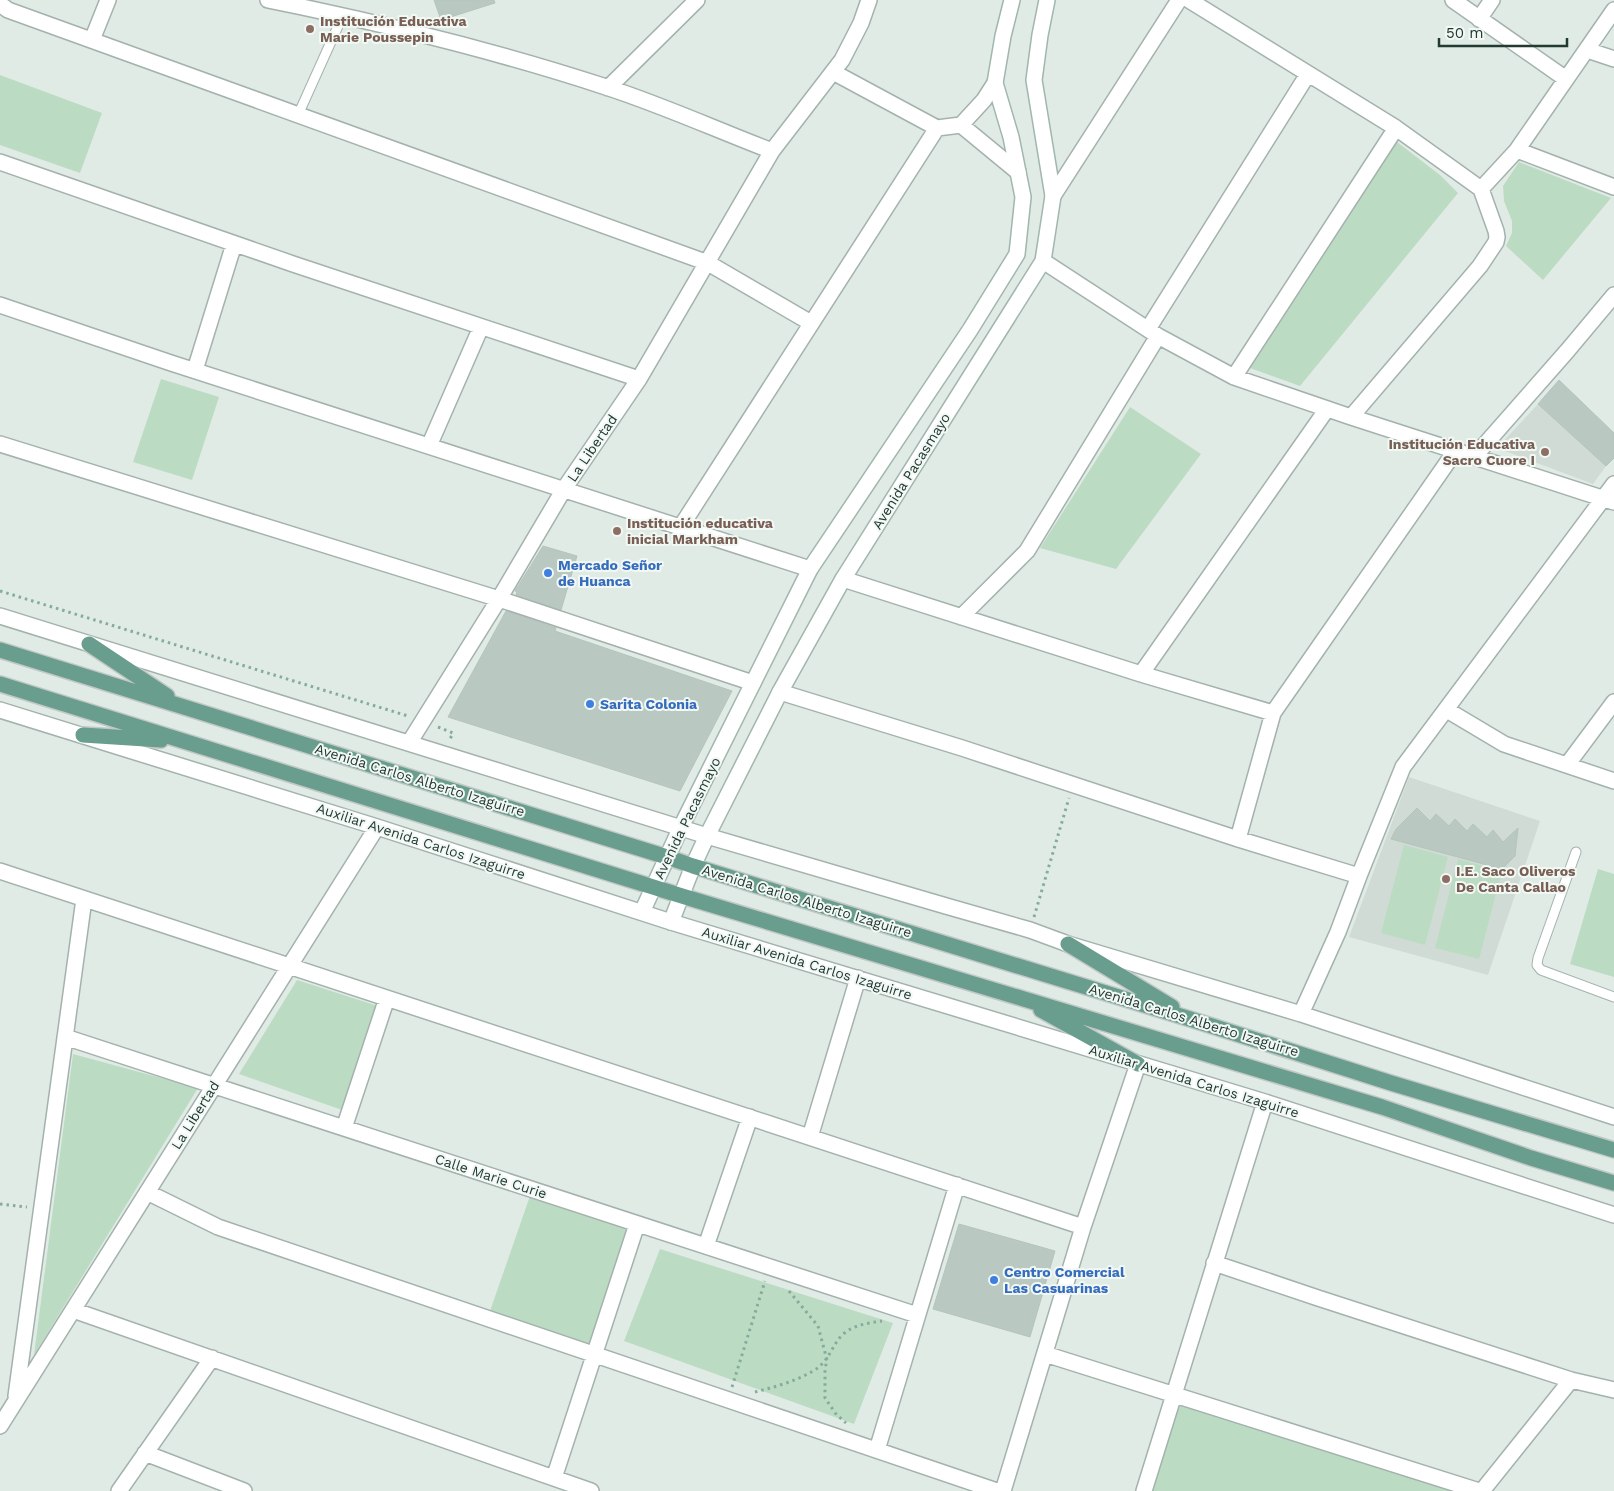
<svg xmlns="http://www.w3.org/2000/svg" width="1614" height="1491" viewBox="0 0 1614 1491" font-family="'Work Sans',sans-serif">
  <style>
    .built { fill: #d0dbd5 }
    .green { fill: #bcdbc3 }
    .building { fill: #bac8c2; stroke: #b4c4bd }
    .lines { fill: none; stroke-linecap: round; stroke-linejoin: round }
    .lane-casing { stroke: #a4b2ad; stroke-width: 11 }
    .street-casing { stroke: #a4b2ad; stroke-width: 18 }
    .secondary-casing { stroke: #a1b6ad; stroke-width: 18 }
    .primary-casing { stroke: #c1c8c6; stroke-width: 18 }
    .path { stroke: #84ac9e; stroke-width: 3; stroke-dasharray: 2.5 4; stroke-linecap: butt }
    .lane { stroke: #fff; stroke-width: 9 }
    .street { stroke: #fff; stroke-width: 15 }
    .secondary { stroke: #fff; stroke-width: 15 }
    .primary { stroke: #699d8e; stroke-width: 15 }
    .education-dot { fill: #8d6e63; stroke: #f2f8f4; stroke-width: 2 }
    .shop-dot { fill: #3f7fe0; stroke: #f2f8f4; stroke-width: 2 }
    .labels { text-anchor: middle; dominant-baseline: central; stroke-width: 4; stroke-linejoin: round; paint-order: stroke }
    .education-label { font-size: 14px; font-weight: bold; fill: #785e54; stroke: #f2f8f4; text-anchor: start }
    .street-label { font-size: 14px; fill: #233a33; stroke: #f2f8f4 }
    .shop-label { font-size: 14px; font-weight: bold; fill: #366cbe; stroke: #f2f8f4; text-anchor: start }
  </style>
  <rect width="100%" height="100%" fill="#e1ebe6"/>
  <path class="built" d="M 1538,404 L 1606,466 L 1593,484 L 1497,448 Z
    M 1409,777 L 1540,821 L 1488,975 L 1349,937 Z"/>
  <path class="green" d="M 0,75 L 102,113 L 80,173 L 0,145 Z
    M 1397,142 L 1440,175 L 1458,193 L 1300,386 L 1250,368 Z
    M 1519,162 L 1611,198 L 1543,280 L 1506,246 L 1512,233 L 1512,221 L 1504,201 L 1503,186 Z
    M 161,379 L 219,397 L 192,480 L 133,462 Z
    M 1130,407 L 1201,454 L 1116,569 L 1040,548 Z
    M 1404,845 L 1448,857 L 1425,945 L 1381,933 Z
    M 1458,859 L 1502,871 L 1479,959 L 1435,948 Z
    M 1598,869 L 1614,874 L 1614,977 L 1570,964 Z
    M 297,980 L 381,1007 L 345,1111 L 239,1074 Z
    M 73,1054 L 198,1088 L 34,1355 Z
    M 531,1193 L 629,1225 L 591,1346 L 490,1311 Z
    M 660,1249 L 893,1323 L 854,1424 L 624,1341 Z
    M 1178,1404 L 1458,1491 L 1152,1491 Z"/>
  <path class="building" d="M 434,0 L 494,0 L 495,3 L 441,20 Z
    M 1559,380 L 1614,433 L 1614,458 L 1606,466 L 1538,404 Z
    M 543,546 L 577,556 L 561,610 L 516,595 L 517,592 L 515,591 Z
    M 506,611 L 556,628 L 555,631 L 732,691 L 680,791 L 448,717 Z
    M 1417,808 L 1430,821 L 1436,814 L 1449,826 L 1455,819 L 1467,831 L 1473,824 L 1487,837 L 1493,830 L 1503,842 L 1518,828 L 1515,856 L 1502,869 L 1391,839 L 1396,829 Z
    M 959,1224 L 1055,1251 L 1030,1337 L 933,1309 Z"/>
  <g class="lines">
    <defs>
      <path id="lane" d="M 298,115 L 343,15
        M 1576,852 L 1538,958 L 1537,965 L 1541,970 L 1614,997"/>
      <path id="street" d="M 268,0 C 382,23 496,51 606,87 C 662,105 717,130 772,151
        M 1189,0 L 1396,128 L 1481,189 L 1496,231 L 1497,237 L 1496,242 L 1480,266 L 1351,417
        M 1453,0 L 1566,79
        M 0,4 L 8,10 L 708,263 L 811,323
        M 1479,19 L 1492,0
        M 92,40 L 108,0
        M 1587,50 L 1614,59
        M 833,72 L 937,128 L 961,125 L 984,100 L 995,83
        M 608,88 L 697,0
        M 961,125 L 1018,172
        M 1517,150 L 1614,187
        M 0,162 L 293,264 L 639,379
        M 1481,189 L 1517,150 L 1614,10
        M 1053,196 L 1179,0
        M 1043,261 L 1158,336 L 1234,377 L 1351,417 L 1614,502
        M 0,305 L 171,363 L 810,569
        M 1148,329 L 1308,74
        M 195,370 L 234,244
        M 1234,377 L 1396,128
        M 0,444 L 499,599 L 753,683
        M 429,446 L 481,327
        M 1474,457 L 1568,350 L 1614,295
        M 680,528 L 937,128
        M 843,579 L 1141,674 L 1273,713
        M 0,616 L 707,836 L 946,906 L 1030,930 L 1068,944 L 1301,1014 L 1614,1117
        M 961,617 L 1027,551 L 1158,336
        M 1141,674 L 1327,409
        M 780,692 L 962,748 L 1238,839 L 1359,876
        M 0,710 L 377,827 L 671,922 L 1265,1102 L 1614,1215
        M 1447,710 L 1504,744 L 1614,781
        M 409,743 L 499,599 L 564,489 L 639,379 L 772,151 L 842,60 L 861,23 L 869,0
        M 1567,765 L 1614,702
        M 1238,839 L 1273,713 L 1456,450
        M 0,871 L 1083,1227
        M 1301,1014 L 1338,932 L 1359,876 L 1403,767 L 1614,484
        M 65,1037 L 917,1315
        M 344,1128 L 387,998
        M 810,1137 L 858,978
        M 147,1192 L 218,1227 L 997,1491
        M 706,1246 L 750,1117
        M 1214,1263 L 1318,1298 L 1571,1380 L 1614,1390
        M 73,1310 L 591,1491
        M 1045,1354 L 1479,1491
        M 16,1396 L 84,899
        M 0,1426 L 377,827
        M 877,1450 L 957,1185
        M 145,1453 L 244,1491
        M 554,1478 L 637,1224
        M 119,1491 L 212,1358
        M 1003,1491 L 1083,1227 L 1138,1064
        M 1144,1491 L 1265,1102
        M 1482,1491 L 1571,1380"/>
      <path id="secondary" d="M 642,912 L 681,827 L 810,569 L 970,330 L 1017,254 L 1023,197 L 1011,137 L 995,83 L 1003,36 L 1012,0
        M 671,922 L 693,866 L 707,836 L 780,692 L 843,579 L 1043,261 L 1053,196 L 1034,80 L 1040,35 L 1047,0"/>
      <path id="primary" d="M 89,644 L 167,696
        M 0,650 L 667,857 L 693,866 L 1190,1019 L 1391,1083 L 1614,1150
        M 0,684 L 682,896 L 1382,1107 L 1531,1158 L 1614,1183
        M 83,735 L 161,740
        M 1068,944 L 1172,1007
        M 1041,1010 L 1138,1064"/>
    </defs>
    <use href="#lane" class="lane-casing"/>
    <use href="#street" class="street-casing"/>
    <use href="#secondary" class="secondary-casing"/>
    <use href="#primary" class="primary-casing"/>
    <path class="path" d="M 0,591 L 408,716
      M 438,727 L 453,733 L 449,741
      M 1034,917 L 1069,798
      M 0,1204 L 27,1207
      M 789,1291 L 818,1326 L 827,1360 L 825,1369 L 825,1398 L 836,1414 L 846,1423
      M 732,1387 L 765,1281
      M 755,1392 C 775,1387 796,1381 813,1371 C 829,1362 831,1347 842,1335 C 853,1325 868,1323 882,1321"/>
    <use href="#lane" class="lane"/>
    <use href="#street" class="street"/>
    <use href="#secondary" class="secondary"/>
    <use href="#primary" class="primary"/>
  </g>
  <g class="education-dot">
    <circle cx="310" cy="29" r="5"/>
    <circle cx="1545" cy="452" r="5"/>
    <circle cx="617" cy="531" r="5"/>
    <circle cx="1446" cy="879" r="5"/>
  </g>
  <g class="shop-dot">
    <circle cx="548" cy="573" r="5"/>
    <circle cx="590" cy="704" r="5"/>
    <circle cx="994" cy="1280" r="5"/>
  </g>
  <g class="labels">
    <g class="education-label">
      <text x="320" y="21">Institución Educativa<tspan x="320" dy="16">Marie Poussepin</tspan></text>
      <text x="1535" y="444" text-anchor="end">Institución Educativa<tspan x="1535" dy="16">Sacro Cuore I</tspan></text>
      <text x="627" y="523">Institución educativa<tspan x="627" dy="16">inicial Markham</tspan></text>
      <text x="1456" y="871">I.E. Saco Oliveros<tspan x="1456" dy="16">De Canta Callao</tspan></text>
    </g>
    <g class="street-label">
      <text transform="translate(592 448) rotate(-56)">La Libertad</text>
      <text transform="translate(911 471) rotate(-58)">Avenida Pacasmayo</text>
      <text transform="translate(420 780) rotate(17)">Avenida Carlos Alberto Izaguirre</text>
      <text transform="translate(687 818) rotate(-64)">Avenida Pacasmayo</text>
      <text transform="translate(421 841) rotate(18)">Auxiliar Avenida Carlos Izaguirre</text>
      <text transform="translate(807 901) rotate(17)">Avenida Carlos Alberto Izaguirre</text>
      <text transform="translate(807 963) rotate(17)">Auxiliar Avenida Carlos Izaguirre</text>
      <text transform="translate(1194 1020) rotate(17)">Avenida Carlos Alberto Izaguirre</text>
      <text transform="translate(1194 1081) rotate(17)">Auxiliar Avenida Carlos Izaguirre</text>
      <text transform="translate(195 1115) rotate(-58)">La Libertad</text>
      <text transform="translate(491 1176) rotate(18)">Calle Marie Curie</text>
    </g>
    <g class="shop-label">
      <text x="558" y="565">Mercado Señor<tspan x="558" dy="16">de Huanca</tspan></text>
      <text x="600" y="704">Sarita Colonia</text>
      <text x="1004" y="1272">Centro Comercial<tspan x="1004" dy="16">Las Casuarinas</tspan></text>
    </g>
  </g>
  <path d="M1439 38v8h128v-8" fill="none" stroke="#233a33" stroke-width="2.5"/>
  <text x="1446" y="38" font-size="15" fill="#233a33" stroke="#f2f8f4" stroke-width="4" paint-order="stroke">50 m</text>
</svg>
